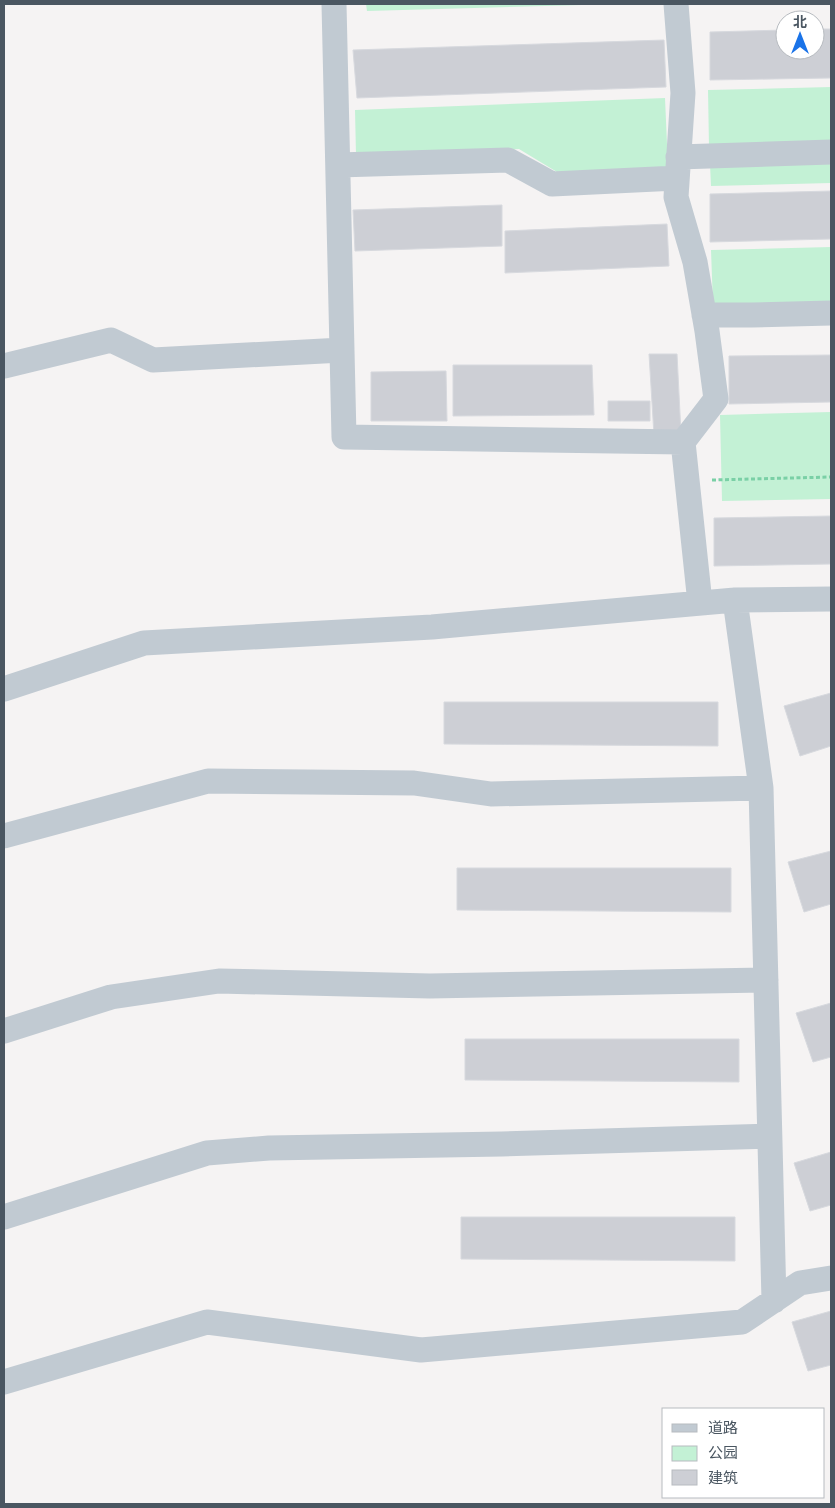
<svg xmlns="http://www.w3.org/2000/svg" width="835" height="1508" viewBox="0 0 835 1508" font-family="'PT Sans','Noto Sans SC',sans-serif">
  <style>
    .green { fill: #c3f1d5 }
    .building { fill: #cdcfd5; stroke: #d7d9de }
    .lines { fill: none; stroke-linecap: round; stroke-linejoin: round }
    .path { stroke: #7ad0a6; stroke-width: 3; stroke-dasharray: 4 2.5; stroke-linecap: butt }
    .minor { stroke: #c1cad2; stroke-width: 25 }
  </style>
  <rect width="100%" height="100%" fill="#f5f3f3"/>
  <path class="green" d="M 366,4 L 619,4 L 367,11 Z
    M 831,87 L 831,142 L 709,147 L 708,90 Z
    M 665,98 L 668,167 L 557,172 L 519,149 L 356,155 L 355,110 Z
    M 831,161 L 831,183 L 711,186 L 710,164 Z
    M 831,247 L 831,302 L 713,305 L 711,250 Z
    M 831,412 L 831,499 L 722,501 L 720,415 Z"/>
  <path class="building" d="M 815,29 L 831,29 L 831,78 L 710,80 L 710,32 L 785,30 L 785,50 L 815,50 Z
    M 664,40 L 666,87 L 357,98 L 353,50 Z
    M 831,191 L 831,239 L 710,242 L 710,194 Z
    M 502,205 L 502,246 L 355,251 L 353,210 Z
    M 667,224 L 669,266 L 505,273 L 505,231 Z
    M 649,354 L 677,354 L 681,434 L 654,435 Z
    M 831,355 L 831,402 L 729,404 L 729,356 Z
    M 453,365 L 592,365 L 594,415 L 453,416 Z
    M 446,371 L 447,421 L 371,421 L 371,372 Z
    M 608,401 L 650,401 L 650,421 L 608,421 Z
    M 831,516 L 831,564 L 714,566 L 714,518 Z
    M 831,693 L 831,746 L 800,756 L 784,706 Z
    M 444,702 L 718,702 L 718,746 L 444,744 Z
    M 831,851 L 831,904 L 804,912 L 788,862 Z
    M 457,868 L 731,868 L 731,912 L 457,910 Z
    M 831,1003 L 831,1057 L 813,1062 L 796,1013 Z
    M 465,1039 L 739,1039 L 739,1082 L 465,1080 Z
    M 831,1152 L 831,1205 L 810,1211 L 794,1163 Z
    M 461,1217 L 735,1217 L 735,1261 L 461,1259 Z
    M 831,1311 L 831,1365 L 808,1371 L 792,1322 Z"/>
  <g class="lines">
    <path class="path" d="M 712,480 L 831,477"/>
    <path class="minor" d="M 334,4 L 344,437 L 683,442 L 700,603
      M 676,4 L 683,93 L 676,197 L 695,262 L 707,331 L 716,399 L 683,442
      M 678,157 L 831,152
      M 338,165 L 508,160 L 552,184 L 677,178
      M 704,315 L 752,315 L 831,313
      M 4,366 L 111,340 L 153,360 L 342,350
      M 735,600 L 761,788 L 774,1301
      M 4,689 L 144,643 L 432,627 L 735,600 L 831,599
      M 4,836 L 208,781 L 414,783 L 491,794 L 761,788
      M 4,1031 L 111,997 L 219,981 L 430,986 L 766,980
      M 4,1217 L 207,1153 L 269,1148 L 502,1144 L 769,1136
      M 4,1382 L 207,1322 L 421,1350 L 742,1322 L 800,1283 L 831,1278"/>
  </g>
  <rect width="835" height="1508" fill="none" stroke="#4a5661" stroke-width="10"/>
  <rect x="662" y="1408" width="162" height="90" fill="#ffffff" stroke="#b7bbc0"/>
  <rect x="672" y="1424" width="25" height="8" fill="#c1cad2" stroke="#b7bbc0"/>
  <text x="708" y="1433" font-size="15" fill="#4a5661">道路</text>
  <rect x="672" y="1446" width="25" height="15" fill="#c3f1d5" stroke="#b7bbc0"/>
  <text x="708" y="1458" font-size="15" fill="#4a5661">公园</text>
  <rect x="672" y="1470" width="25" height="15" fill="#cdcfd5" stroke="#b7bbc0"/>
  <text x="708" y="1483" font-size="15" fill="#4a5661">建筑</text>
  <g transform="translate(800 35)"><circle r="24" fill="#ffffff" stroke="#b7bbc0"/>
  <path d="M0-4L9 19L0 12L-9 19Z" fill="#1a73e8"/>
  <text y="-8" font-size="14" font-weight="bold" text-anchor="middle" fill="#4a5661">北</text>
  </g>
</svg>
